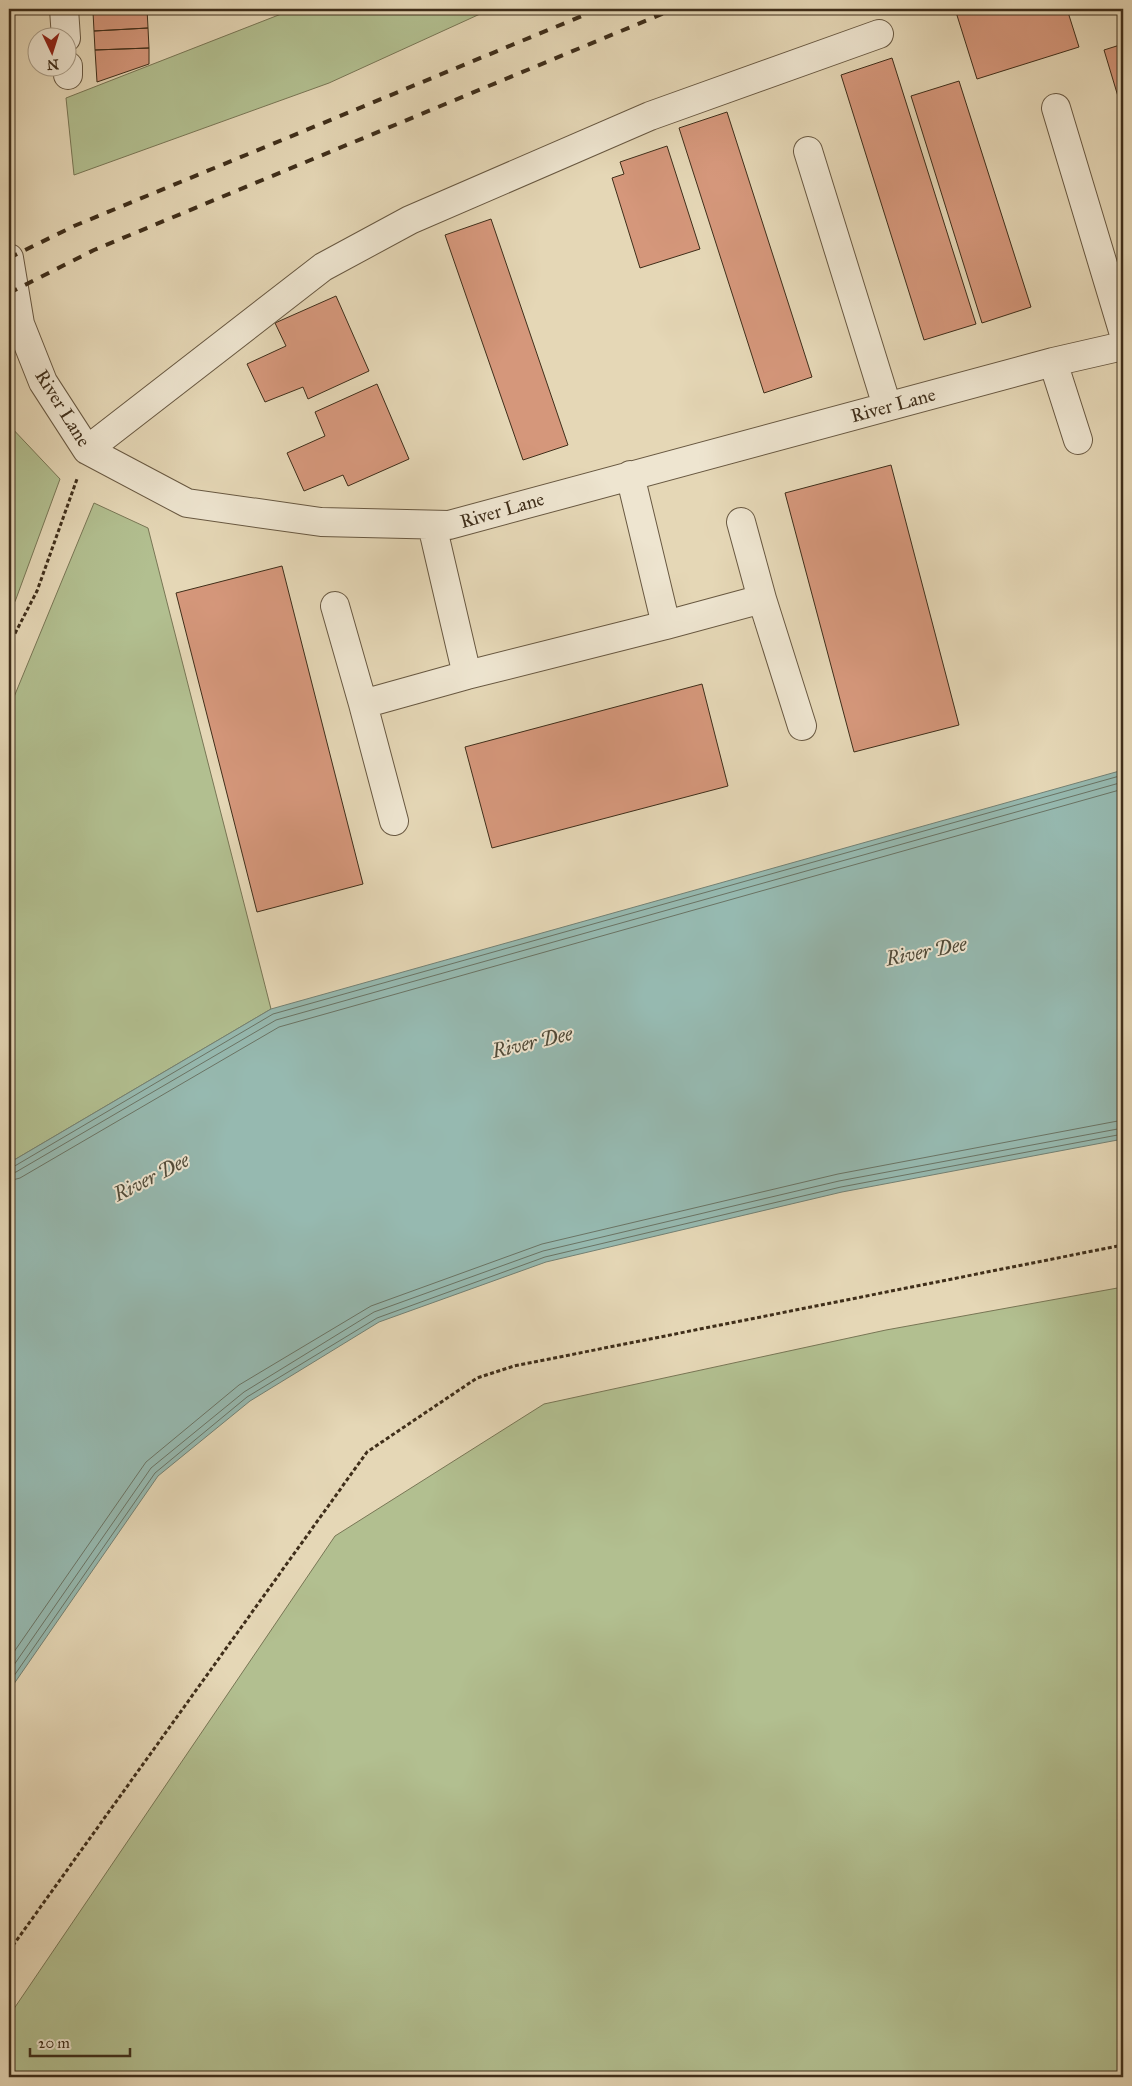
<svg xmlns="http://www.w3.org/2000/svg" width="1132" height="2086" viewBox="0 0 1132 2086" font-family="'IM FELL Great Primer',serif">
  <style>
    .green { fill: #b2bf90; stroke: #787655 }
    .water { fill: #96b9b0; stroke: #738174 }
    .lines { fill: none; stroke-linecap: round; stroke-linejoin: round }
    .shore { stroke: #6a7465; stroke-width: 1 }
    .building { fill: #d5977b; stroke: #3f2e1a }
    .minor-casing { stroke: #685841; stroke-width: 30 }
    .path { stroke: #3f2e1a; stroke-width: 3; stroke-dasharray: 4 2.5; stroke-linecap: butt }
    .minor { stroke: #eee5d0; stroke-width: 28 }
    .rail { stroke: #3f2e1a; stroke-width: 4; stroke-dasharray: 9 9; stroke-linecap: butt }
    .labels { text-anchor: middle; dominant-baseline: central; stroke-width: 4; stroke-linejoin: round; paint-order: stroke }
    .street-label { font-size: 19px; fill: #3f2e1a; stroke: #eee5d0 }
    .water-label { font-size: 20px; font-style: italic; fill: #504a38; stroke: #eee5d0 }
  </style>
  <rect width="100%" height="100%" fill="#e5d7b6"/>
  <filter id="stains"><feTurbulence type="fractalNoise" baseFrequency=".004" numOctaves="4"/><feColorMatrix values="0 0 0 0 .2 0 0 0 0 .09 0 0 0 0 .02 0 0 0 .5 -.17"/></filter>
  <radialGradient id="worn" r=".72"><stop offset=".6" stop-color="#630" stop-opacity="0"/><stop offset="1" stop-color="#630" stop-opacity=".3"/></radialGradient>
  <path class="green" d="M 294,9 L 491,9 L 329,83 L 74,175 L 66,98 Z
    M 9,425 L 60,479 L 16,599 L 9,615 Z
    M 94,503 L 148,528 L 271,1009 L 9,1163 L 9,709 Z
    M 1123,1287 L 1123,2077 L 9,2077 L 9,2016 L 335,1536 L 544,1404 L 886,1330 Z"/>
  <path class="water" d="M 1123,770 L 1123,1139 L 842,1192 L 546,1262 L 379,1322 L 250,1401 L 158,1476 L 9,1691 L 9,1163 L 271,1009 Z"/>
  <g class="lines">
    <path class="shore" d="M 9,1167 L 13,1167 L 273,1014 L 1123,775
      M 9,1174 L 16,1172 L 276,1020 L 1123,782
      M 9,1181 L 20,1178 L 279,1027 L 1123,789
      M 9,1659 L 146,1462 L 239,1385 L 371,1306 L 542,1244 L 838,1174 L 1123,1120
      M 9,1672 L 151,1468 L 244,1392 L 374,1312 L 543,1251 L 839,1181 L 1123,1128
      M 9,1683 L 155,1473 L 247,1397 L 377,1318 L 545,1257 L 841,1187 L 1123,1134"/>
  </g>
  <path class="building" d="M 93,9 L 147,9 L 93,12 Z
    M 147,9 L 148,28 L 94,31 L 93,12 Z
    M 955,9 L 1067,9 L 1079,47 L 977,79 Z
    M 148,28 L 149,48 L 95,50 L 94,31 Z
    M 1123,44 L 1123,113 L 1104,50 Z
    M 149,48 L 149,64 L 97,82 L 95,50 Z
    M 892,58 L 976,324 L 924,340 L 841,75 Z
    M 959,81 L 1031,307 L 982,323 L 911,96 Z
    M 727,112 L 812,377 L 764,393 L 679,128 Z
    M 667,146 L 700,249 L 640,268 L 612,178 L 624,174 L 620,162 Z
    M 491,219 L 568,445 L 523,460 L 445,235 Z
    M 336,296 L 369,371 L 308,399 L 303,387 L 265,402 L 247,364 L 286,346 L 275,323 Z
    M 377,384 L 409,459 L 348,486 L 343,475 L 304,491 L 287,453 L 325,436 L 315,412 Z
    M 891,465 L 959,725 L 854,752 L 785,493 Z
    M 282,566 L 363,884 L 257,912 L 176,593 Z
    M 702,684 L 728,786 L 492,848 L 465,747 Z"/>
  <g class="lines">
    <defs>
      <path id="minor" d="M 64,9 L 66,38
        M 68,66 L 68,75
        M 1056,108 L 1123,331
        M 808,151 L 887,406
        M 9,258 L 20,324 L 43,382 L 87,450 L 187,503 L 321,522 L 449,525 L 1053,362 L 1123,346
        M 1053,362 L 1078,440
        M 87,450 L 323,267 L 410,220 L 650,116 L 879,34
        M 741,522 L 762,599 L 802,726
        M 432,525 L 467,675 L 666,625 L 630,475
        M 335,606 L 363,704
        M 666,625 L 762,599
        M 394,821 L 363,704 L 467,675"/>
    </defs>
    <use href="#minor" class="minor-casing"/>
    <path class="path" d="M 9,645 L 37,591 L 77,479
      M 9,1951 L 367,1452 L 477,1378 L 514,1366 L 1123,1245"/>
    <use href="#minor" class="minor"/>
    <path class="rail" d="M 9,258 L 74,226 L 599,9
      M 9,293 L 94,250 L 674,9"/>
  </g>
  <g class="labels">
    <g class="street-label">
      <text transform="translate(893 405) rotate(-15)">River Lane</text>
      <text transform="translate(63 408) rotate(58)">River Lane</text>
      <text transform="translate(502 510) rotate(-16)">River Lane</text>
    </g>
    <g class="water-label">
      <text transform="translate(926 951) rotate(-11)">River Dee</text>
      <text transform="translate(532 1042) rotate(-13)">River Dee</text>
      <text transform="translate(151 1177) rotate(-27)">River Dee</text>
    </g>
  </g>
  <rect width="1132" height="2086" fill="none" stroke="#e5d7b6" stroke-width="30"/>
  <rect x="10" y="10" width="1112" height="2066" fill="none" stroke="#3f2e1a" stroke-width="2.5"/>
  <rect x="15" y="15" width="1102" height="2056" fill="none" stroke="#3f2e1a"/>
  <g transform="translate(52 52) rotate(176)"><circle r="24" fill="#eee5d0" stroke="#a89c87"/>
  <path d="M0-4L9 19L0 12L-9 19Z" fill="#8f2418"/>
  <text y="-8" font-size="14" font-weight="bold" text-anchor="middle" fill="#3f2e1a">N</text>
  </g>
  <path d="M30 2048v8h100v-8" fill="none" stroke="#3f2e1a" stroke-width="2.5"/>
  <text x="38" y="2048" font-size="15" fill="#3f2e1a" stroke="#eee5d0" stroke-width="4" paint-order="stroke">20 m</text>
  <rect width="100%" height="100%" filter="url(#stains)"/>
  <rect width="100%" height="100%" fill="url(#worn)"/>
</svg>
